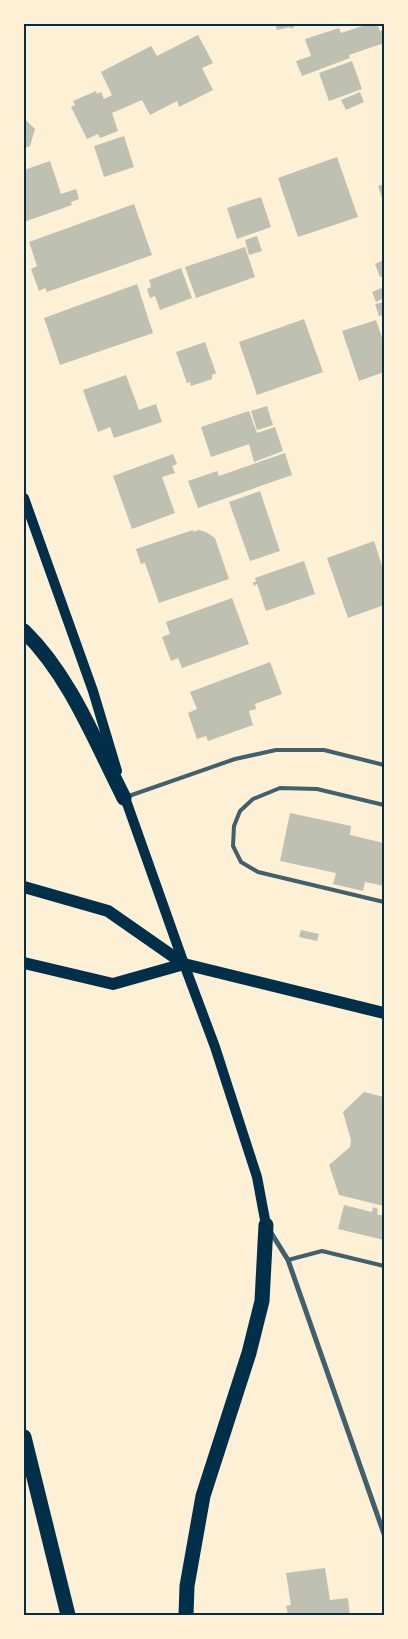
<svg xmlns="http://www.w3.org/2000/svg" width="408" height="1639" viewBox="0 0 408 1639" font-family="Quicksand,sans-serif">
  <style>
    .building { fill: #bec0b2 }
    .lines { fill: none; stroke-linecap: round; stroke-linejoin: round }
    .service { stroke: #3f606c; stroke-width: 4 }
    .minor { stroke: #3f606c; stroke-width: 5 }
    .secondary { stroke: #003049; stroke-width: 10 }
    .primary { stroke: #003049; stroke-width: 12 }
    .motorway { stroke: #003049; stroke-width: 15 }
    .neatline { fill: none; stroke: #003049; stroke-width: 2 }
  </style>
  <rect width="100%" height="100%" fill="#fdf0d5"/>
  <path class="building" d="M 275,24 L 293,24 L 294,27 L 291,29 L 290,27 L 277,30 Z
    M 369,24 L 377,24 L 380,31 L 383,30 L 384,43 L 349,55 L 350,58 L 302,76 L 296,61 L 311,56 L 305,39 L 339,28 L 341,33 Z
    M 198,35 L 213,63 L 202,68 L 213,90 L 179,107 L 177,101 L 150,115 L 142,100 L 112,113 L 118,131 L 100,138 L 98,134 L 87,139 L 71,107 L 75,105 L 73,101 L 96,91 L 97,94 L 101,92 L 104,99 L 112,95 L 101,72 L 151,46 L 157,56 Z
    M 352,61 L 362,89 L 329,101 L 319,73 Z
    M 360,92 L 364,102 L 346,110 L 341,100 Z
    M 24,118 L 35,129 L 30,146 L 24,148 Z
    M 124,136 L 134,167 L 104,177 L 94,146 Z
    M 337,157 L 358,217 L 298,237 L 278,178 Z
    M 50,161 L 61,194 L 76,189 L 79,199 L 71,202 L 72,205 L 24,222 L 24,170 Z
    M 384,184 L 384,198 L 382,198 L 378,186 Z
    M 261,197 L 271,227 L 237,239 L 227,208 Z
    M 134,204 L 152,255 L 47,292 L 45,288 L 39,291 L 31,269 L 37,266 L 29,242 Z
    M 257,236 L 262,251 L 249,255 L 245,240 Z
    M 245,247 L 255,277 L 196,298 L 185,267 Z
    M 384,260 L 384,276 L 380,277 L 375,264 Z
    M 181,268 L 192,298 L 160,310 L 155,296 L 150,298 L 147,289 L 151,287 L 149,280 Z
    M 137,284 L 153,333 L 60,365 L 44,318 Z
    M 384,287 L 384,298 L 376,302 L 372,292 Z
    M 384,302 L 384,315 L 379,316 L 375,304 Z
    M 304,319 L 323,372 L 257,395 L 239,342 Z
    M 376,320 L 384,343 L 384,372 L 359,381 L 342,331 Z
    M 205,342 L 216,373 L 212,375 L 212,379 L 191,386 L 190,382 L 187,383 L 176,352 Z
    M 126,375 L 139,410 L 156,404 L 162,422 L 114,438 L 110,427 L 98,432 L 83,390 Z
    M 267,406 L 273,425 L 257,430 L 251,411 Z
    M 249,411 L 257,433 L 275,427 L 283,451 L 254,462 L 249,444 L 211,457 L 201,427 Z
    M 285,453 L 292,475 L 198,508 L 188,481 L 217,471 L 219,476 Z
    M 173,454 L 177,464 L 172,466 L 175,473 L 162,477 L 175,513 L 132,529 L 113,476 Z
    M 260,491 L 280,551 L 250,561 L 229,502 Z
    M 193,530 L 193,532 L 199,530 L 206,532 L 215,538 L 229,579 L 159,603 L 145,563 L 141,564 L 136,549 Z
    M 374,541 L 384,572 L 384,605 L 348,618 L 327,558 Z
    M 304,561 L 315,594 L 266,611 L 257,584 L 254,586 L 253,582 L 256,582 L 255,578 Z
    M 232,598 L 249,644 L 182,668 L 178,658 L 171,661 L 162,637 L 170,634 L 166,622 Z
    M 270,662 L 282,694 L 255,704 L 256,709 L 249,711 L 253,725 L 208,741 L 206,736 L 197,739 L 188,713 L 197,709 L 190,692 Z
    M 290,813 L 351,826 L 350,835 L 384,843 L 384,886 L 365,882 L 363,891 L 333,884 L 336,873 L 280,861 Z
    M 301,930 L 319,934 L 317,941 L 299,937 Z
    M 364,1092 L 384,1097 L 384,1206 L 339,1195 L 329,1165 L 350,1147 L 351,1140 L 343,1112 Z
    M 344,1205 L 372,1212 L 373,1207 L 378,1209 L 377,1214 L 384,1216 L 384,1240 L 338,1229 Z
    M 325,1568 L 330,1600 L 348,1598 L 350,1615 L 288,1615 L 286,1606 L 291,1605 L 286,1573 Z"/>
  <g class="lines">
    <path class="service" d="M 126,797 L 235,759 L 276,750 L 324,750 L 384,765
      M 384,805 L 317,789 L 280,788 L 253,799 L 240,811 L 234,826 L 233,846 L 241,862 L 258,872 L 384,902
      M 288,1260 L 322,1251 L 384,1266"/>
    <path class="minor" d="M 270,1231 L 288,1260 L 384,1534"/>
    <path class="secondary" d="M 24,498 L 93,691 L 117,771
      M 123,792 L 184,964 L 215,1047 L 257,1177 L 266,1225"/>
    <path class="primary" d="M 24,887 L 108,911 L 184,964 L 384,1013
      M 24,963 L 113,984 L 184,964"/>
    <path class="motorway" d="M 24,631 C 70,676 95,741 124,798
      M 24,1437 L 68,1615
      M 186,1615 L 187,1586 L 203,1496 L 249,1353 L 262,1301 L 266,1225"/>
  </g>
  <rect width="408" height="1639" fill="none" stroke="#fdf0d5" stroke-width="50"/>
  <rect x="25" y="25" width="358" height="1589" class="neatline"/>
</svg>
